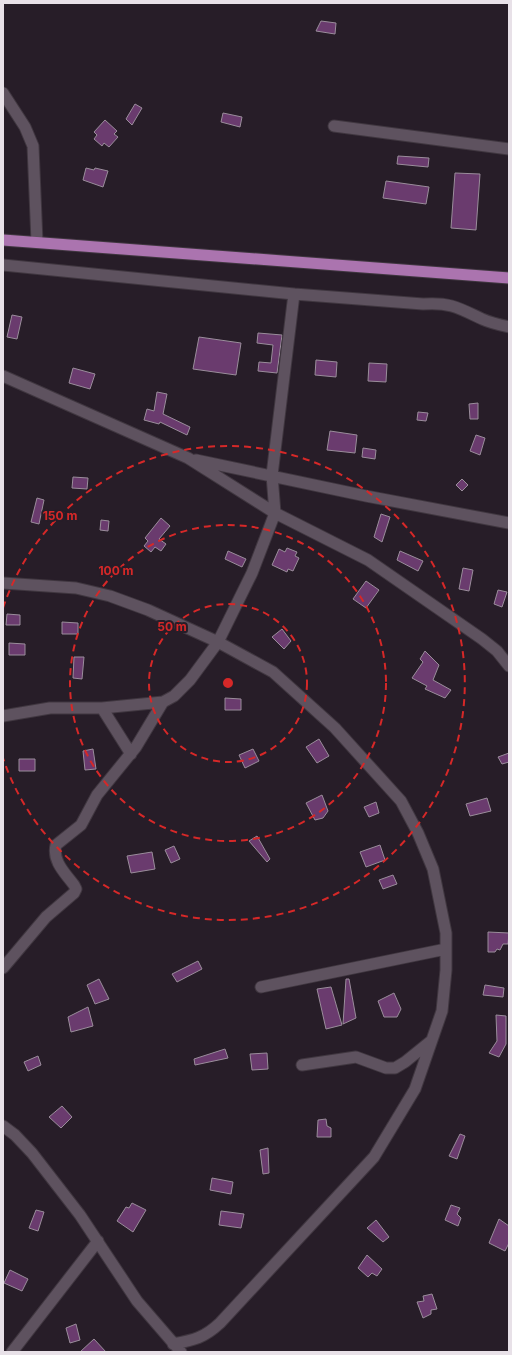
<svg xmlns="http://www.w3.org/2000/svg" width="512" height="1355" viewBox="0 0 512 1355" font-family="Inter,sans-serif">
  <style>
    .building { fill: #6a3b6e; stroke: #9a8d9b }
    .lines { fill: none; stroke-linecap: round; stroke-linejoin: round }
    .minor-casing { stroke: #403740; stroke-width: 13 }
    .primary-casing { stroke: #403740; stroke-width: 13 }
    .minor { stroke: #5e525f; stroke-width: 11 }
    .primary { stroke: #ab74af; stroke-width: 11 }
    .ring { fill: none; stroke: #d62828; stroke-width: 2; stroke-dasharray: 7 5 }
    .centre { fill: #d62828; stroke: #271d28; stroke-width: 2 }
    .ring-label { font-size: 12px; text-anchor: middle; font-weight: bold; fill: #d62828; stroke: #271d28; stroke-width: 4; stroke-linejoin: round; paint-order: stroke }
  </style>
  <rect width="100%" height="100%" fill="#271d28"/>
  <path class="building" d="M 321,21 L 336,23 L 335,34 L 316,31 Z
    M 135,104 L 142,108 L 132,125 L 126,119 Z
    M 223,113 L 242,117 L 240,127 L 221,122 Z
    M 105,120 L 117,131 L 114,134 L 118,137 L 109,147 L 104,143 L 102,146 L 94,139 L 97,135 L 94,132 Z
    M 398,156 L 429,158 L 428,167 L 397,164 Z
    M 86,168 L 94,170 L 95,168 L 108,171 L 103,187 L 83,180 Z
    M 455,173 L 480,174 L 476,230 L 451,228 Z
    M 386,181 L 429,187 L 426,204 L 383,198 Z
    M 12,315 L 22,317 L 17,339 L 7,337 Z
    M 258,333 L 282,335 L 277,373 L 258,371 L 259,362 L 271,363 L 273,345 L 257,343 Z
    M 199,337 L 241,343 L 236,375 L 193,369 Z
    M 316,360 L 337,362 L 336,377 L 315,375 Z
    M 369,363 L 387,364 L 386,382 L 368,381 Z
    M 73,368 L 95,374 L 90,389 L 69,383 Z
    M 157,392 L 167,394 L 163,414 L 190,427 L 187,435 L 160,422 L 159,424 L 144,420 L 147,409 L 154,411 Z
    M 478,403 L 478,419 L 470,419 L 469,404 Z
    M 418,412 L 428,413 L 426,421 L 417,420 Z
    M 330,431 L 357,435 L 355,453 L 327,450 Z
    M 476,435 L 485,438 L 480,455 L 470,451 Z
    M 363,448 L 376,450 L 375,459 L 362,457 Z
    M 73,477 L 88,478 L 87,489 L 72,488 Z
    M 462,479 L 468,485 L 462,491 L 456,485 Z
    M 37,498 L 44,500 L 39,524 L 31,522 Z
    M 381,514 L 390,517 L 382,542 L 374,537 Z
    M 161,518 L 170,526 L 159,539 L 166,544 L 161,551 L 155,547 L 151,552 L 144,546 L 148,541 L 145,538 Z
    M 101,520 L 109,521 L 108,531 L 100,530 Z
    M 287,548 L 297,552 L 295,556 L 299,558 L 293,571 L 288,569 L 287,572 L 272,565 L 279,549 L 285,552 Z
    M 228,551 L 246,559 L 242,567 L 225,559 Z
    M 400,551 L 423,561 L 418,571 L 397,560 Z
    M 463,568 L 473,570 L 469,591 L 459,589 Z
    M 366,581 L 379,590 L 366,608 L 353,599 Z
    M 498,590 L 507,592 L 502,607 L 494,604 Z
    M 7,614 L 20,615 L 20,625 L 6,625 Z
    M 62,622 L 78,623 L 78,634 L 62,634 Z
    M 282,629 L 291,641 L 284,649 L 272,637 Z
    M 9,643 L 25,644 L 25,655 L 9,655 Z
    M 425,651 L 439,665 L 433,680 L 451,690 L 445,698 L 425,689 L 427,686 L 412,678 L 423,662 L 420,659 Z
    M 74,657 L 84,657 L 82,679 L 73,678 Z
    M 225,698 L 241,699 L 241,710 L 225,710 Z
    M 319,739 L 329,756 L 317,763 L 306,747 Z
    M 93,749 L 96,769 L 85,770 L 83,751 Z
    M 253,749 L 259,761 L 245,768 L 239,755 Z
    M 509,753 L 509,762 L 502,764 L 498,757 Z
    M 19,759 L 35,759 L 35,771 L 19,771 Z
    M 322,795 L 328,811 L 323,818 L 315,820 L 306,803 Z
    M 487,798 L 491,811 L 470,816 L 466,804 Z
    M 376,802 L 379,813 L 369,817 L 364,807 Z
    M 257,836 L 270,859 L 267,862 L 249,841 Z
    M 380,845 L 385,860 L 366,867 L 360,852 Z
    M 174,846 L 180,859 L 171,863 L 165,850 Z
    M 152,852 L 155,869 L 131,873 L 127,856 Z
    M 393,875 L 397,884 L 383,889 L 379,880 Z
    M 488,932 L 509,933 L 508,944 L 503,944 L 500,950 L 497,949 L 495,952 L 488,952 Z
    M 198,961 L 202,969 L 177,982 L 172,974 Z
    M 99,979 L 109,999 L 95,1004 L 87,985 Z
    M 346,979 L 349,979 L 356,1018 L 343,1024 Z
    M 485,985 L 504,988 L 503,997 L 483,995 Z
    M 331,987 L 342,1025 L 326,1029 L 317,989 Z
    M 394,993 L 401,1009 L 397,1017 L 384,1017 L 378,1001 Z
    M 88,1007 L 93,1026 L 71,1032 L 68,1017 Z
    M 496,1015 L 506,1016 L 506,1044 L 499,1057 L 489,1053 L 497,1041 Z
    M 225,1049 L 228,1058 L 195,1065 L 194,1059 Z
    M 267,1053 L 268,1069 L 252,1070 L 250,1054 Z
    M 38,1056 L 41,1065 L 28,1071 L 24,1062 Z
    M 62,1106 L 72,1117 L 61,1128 L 49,1117 Z
    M 326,1119 L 327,1126 L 331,1128 L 331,1137 L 317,1137 L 318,1120 Z
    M 460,1134 L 465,1136 L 457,1159 L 449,1156 Z
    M 268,1148 L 269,1173 L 263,1174 L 260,1150 Z
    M 212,1178 L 233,1182 L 231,1194 L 210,1190 Z
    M 132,1203 L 146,1210 L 133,1232 L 117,1221 L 126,1207 L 129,1208 Z
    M 451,1205 L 460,1208 L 457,1214 L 461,1218 L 458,1226 L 445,1220 Z
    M 36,1210 L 44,1212 L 38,1231 L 29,1228 Z
    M 221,1211 L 244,1214 L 241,1228 L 219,1225 Z
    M 499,1219 L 509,1226 L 509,1243 L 505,1251 L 489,1243 Z
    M 376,1220 L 389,1237 L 383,1242 L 367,1228 Z
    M 367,1255 L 382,1269 L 377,1276 L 372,1273 L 368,1277 L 358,1268 Z
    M 10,1270 L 28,1279 L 22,1291 L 4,1283 Z
    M 432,1294 L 437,1309 L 431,1310 L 431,1314 L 423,1318 L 417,1302 L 424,1301 L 423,1296 Z
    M 76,1324 L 80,1340 L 70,1343 L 66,1328 Z
    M 94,1339 L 106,1352 L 80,1352 Z"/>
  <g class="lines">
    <defs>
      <path id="minor" d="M 3,93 L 25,127 L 33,146 L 37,242
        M 334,126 L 509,149
        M 3,265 L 294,294 L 423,304 C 450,302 459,308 482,319 C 491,323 500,325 509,327
        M 3,376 L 188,458 L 275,513 L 368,560 L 482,639 L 497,651 L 509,666
        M 196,460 L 366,496 L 509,523
        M 3,583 L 76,588 L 110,596 L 148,610 L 218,642 L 273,672 L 335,728 L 401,801 L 418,833 L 433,869 L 446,933 L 446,970 L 442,1011 L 415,1089 L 374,1157 L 220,1323 C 204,1338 194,1340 173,1344
        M 102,708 L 131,754
        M 3,716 L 50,708 L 102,708 L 163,702 L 174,696 L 190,680 L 218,642 L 252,573 L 275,513 L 272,475 L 294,294
        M 3,968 L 46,917 L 74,893 L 76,889 L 74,885 C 65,873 52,861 56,845 L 81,825 L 97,795 L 136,747 L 163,702
        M 261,987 L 446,949
        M 302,1065 L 356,1057 L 386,1068 L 395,1068 L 405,1062 L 431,1041
        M 3,1126 L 15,1135 L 32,1153 L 80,1215 L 137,1301 L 181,1352
        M 12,1352 L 98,1241"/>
      <path id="primary" d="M 3,240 L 509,278"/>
    </defs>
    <use href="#minor" class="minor-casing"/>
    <use href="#primary" class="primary-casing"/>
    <use href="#minor" class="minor"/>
    <use href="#primary" class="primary"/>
  </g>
  <g class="ring">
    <circle cx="228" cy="683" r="79"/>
    <circle cx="228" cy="683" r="158"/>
    <path d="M3 608A237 237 0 1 1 3 758"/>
  </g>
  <circle cx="228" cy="683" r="6" class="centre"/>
  <g class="ring-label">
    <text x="60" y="520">150 m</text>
    <text x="116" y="575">100 m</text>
    <text x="172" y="631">50 m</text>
  </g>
  <rect width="512" height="1355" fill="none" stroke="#e8e1e8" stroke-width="8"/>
</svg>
